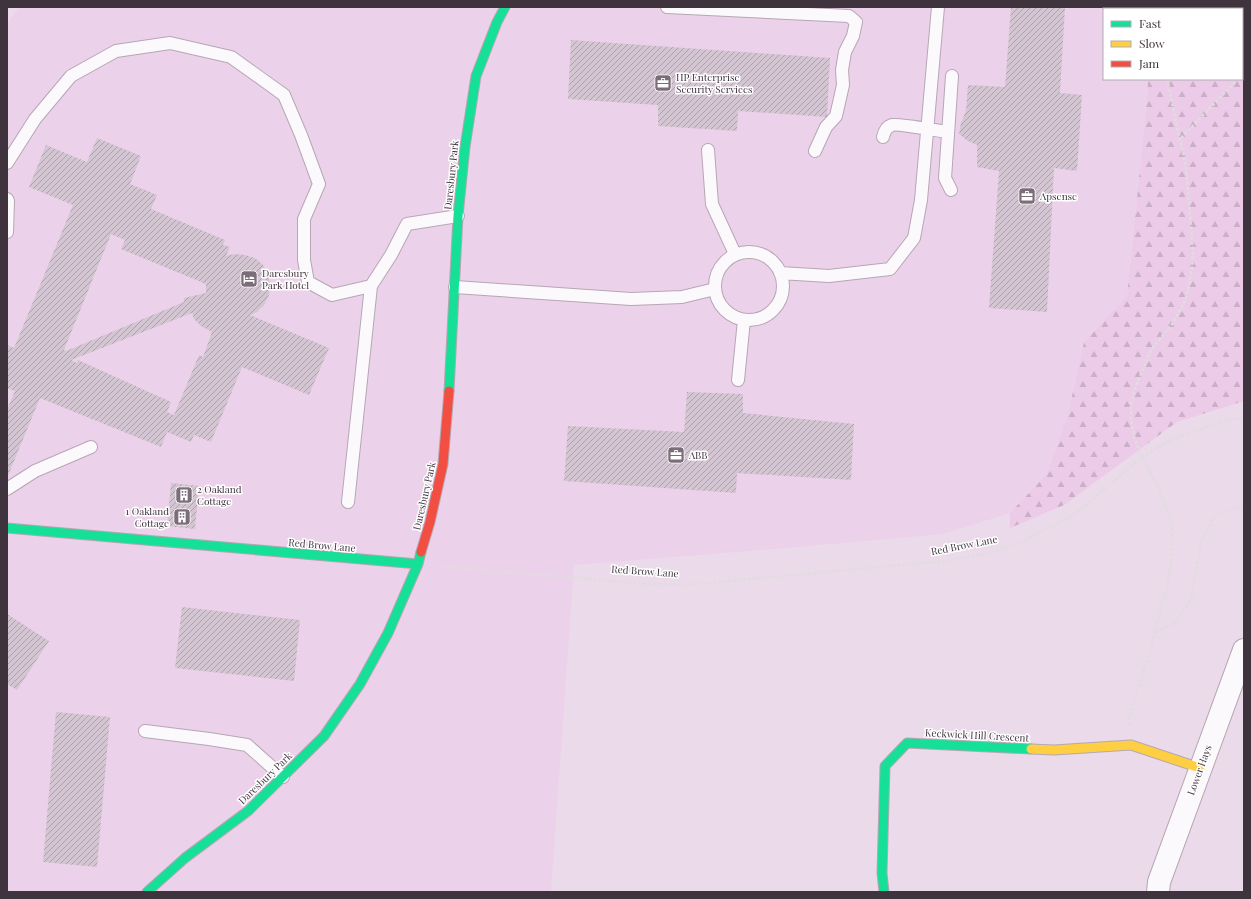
<svg xmlns="http://www.w3.org/2000/svg" width="1251" height="899" viewBox="0 0 1251 899" font-family="'Playfair Display',serif">
  <style>
    .built { fill: #ecd1ea }
    .forest { fill: url(#forest-firs) }
    .building { fill: url(#building-hatch); fill-rule: evenodd }
    .lines { fill: none; stroke-linecap: round; stroke-linejoin: round }
    .lane-casing { stroke: #b5a7b3; stroke-width: 14 }
    .street-casing { stroke: #b5a7b3; stroke-width: 24 }
    .fast-casing { stroke: #b5a7b3; stroke-width: 11 }
    .slow-casing { stroke: #b5a7b3; stroke-width: 11 }
    .jam-casing { stroke: #b5a7b3; stroke-width: 11 }
    .path { stroke: #e1dce0; stroke-width: 2.5; stroke-dasharray: 3 2; stroke-linecap: butt }
    .lane { stroke: #fcf9fc; stroke-width: 12 }
    .street { stroke: #fcf9fc; stroke-width: 22 }
    .fast { stroke: #16e098; stroke-width: 9 }
    .slow { stroke: #ffcf43; stroke-width: 9 }
    .jam { stroke: #f24e42; stroke-width: 9 }
    .labels { text-anchor: middle; dominant-baseline: central; stroke-width: 3; stroke-linejoin: round; paint-order: stroke }
    .poi-label { font-size: 10px; fill: #3f333e; stroke: #fff; text-anchor: start }
    .street-label { font-size: 10px; fill: #3f333e; stroke: #fff }
  </style>
  <defs>
    <pattern id="forest-firs" width="22" height="20" patternUnits="userSpaceOnUse"><rect width="22" height="20" fill="#eccbe8"/><path d="M5 1l3.5 6h-7zM16 11l3.5 6h-7z" fill="#cbafc8"/></pattern>
    <pattern id="building-hatch" width="6" height="6" patternUnits="userSpaceOnUse"><rect width="6" height="6" fill="#d3c5d1"/><path d="M-1 1l2-2M0 6l6-6M5 7l2-2" fill="none" stroke="#ada1ab"/></pattern>
  </defs>
  <rect width="100%" height="100%" fill="#ebdae9"/>
  <path class="built" d="M 19,7 L 1152,7 L 1152,9 L 1104,9 L 1104,79 L 1148,79 L 1147,100 L 1127,296 L 1084,342 L 1068,414 L 1047,474 L 1010,513 L 943,534 L 798,547 L 574,565 L 551,892 L 7,892 L 7,24 Z"/>
  <path class="forest" d="M 1152,7 L 1244,7 L 1244,401 L 1177,422 L 1064,505 L 1010,528 L 1010,513 L 1047,474 L 1068,414 L 1084,342 L 1127,296 L 1147,100 L 1148,79 L 1242,79 L 1242,9 L 1152,9 Z"/>
  <path class="building" d="M 1011,7 L 1065,7 L 1060,93 L 1082,95 L 1077,171 L 1054,168 L 1047,312 L 989,308 L 999,171 L 977,167 L 977,145 L 968,141 L 959,134 L 961,123 L 966,111 L 968,85 L 1005,87 Z
    M 571,40 L 830,58 L 827,117 L 738,111 L 737,131 L 658,126 L 658,105 L 568,99 Z
    M 97,138 L 141,156 L 130,184 L 157,195 L 151,209 L 225,240 L 223,245 L 230,247 L 226,256 L 234,254 L 245,255 L 255,258 L 263,265 L 268,274 L 270,285 L 269,295 L 264,305 L 257,312 L 250,315 L 329,348 L 309,395 L 242,367 L 211,442 L 194,435 L 191,442 L 167,432 L 161,447 L 40,398 L 7,478 L 7,410 L 15,391 L 7,388 L 7,345 L 14,348 L 73,205 L 29,187 L 46,145 L 87,162 ZM 111,234 L 125,240 L 121,249 L 206,284 L 206,293 L 184,298 L 184,302 L 66,351 L 64,350 ZM 192,313 L 194,319 L 201,326 L 212,332 L 203,357 L 199,355 L 174,415 L 167,412 L 171,402 L 78,360 L 77,363 L 71,360 Z
    M 687,392 L 743,394 L 743,413 L 854,424 L 851,480 L 737,473 L 736,493 L 564,481 L 568,426 L 684,432 Z
    M 171,483 L 199,486 L 195,529 L 167,526 Z
    M 182,607 L 300,620 L 294,681 L 175,668 Z
    M 7,614 L 49,641 L 17,690 L 7,684 Z
    M 56,712 L 110,717 L 97,867 L 43,862 Z"/>
  <g class="lines">
    <defs>
      <path id="lane" d="M 667,7 L 849,16 L 856,22 L 853,36 L 845,52 L 842,70 L 843,85 L 836,116 L 826,127 L 815,151
        M 883,137 C 884,132 886,127 892,125 C 898,123 938,131 948,132
        M 708,150 L 712,204 L 735,254
        M 7,163 L 35,119 L 71,76 L 116,51 L 170,43 L 231,57 L 284,95 L 301,135 L 319,184 L 304,219 L 304,260 L 308,282 L 332,295 L 371,286 L 391,255 L 407,224 L 458,216
        M 951,190 L 945,178 L 952,76
        M 7,199 L 8,201 L 7,232
        M715 286a34 34 0 1 1 68 0a34 34 0 1 1-68 0Z
        M 780,273 L 829,276 L 890,269 L 914,238 L 921,200 L 938,7
        M 455,287 L 631,299 L 682,297 L 715,289
        M 738,380 L 744,320
        M 7,489 L 35,471 L 91,447
        M 348,502 L 371,286
        M 145,731 L 209,739 L 247,745 L 283,777"/>
      <path id="street" d="M 1158,892 L 1159,882 L 1244,650"/>
      <path id="fast" d="M 449,391 L 458,216 L 465,147 L 476,76 L 497,22 L 505,7
        M 7,528 L 418,564
        M 147,892 L 185,858 L 248,811 L 324,736 L 360,684 L 388,633 L 418,564 L 421,552
        M 884,892 L 882,873 L 885,766 L 907,743 L 1031,749"/>
      <path id="slow" d="M 1031,749 L 1054,750 L 1131,745 L 1200,768"/>
      <path id="jam" d="M 421,552 L 430,522 L 443,464 L 449,391"/>
    </defs>
    <use href="#lane" class="lane-casing"/>
    <use href="#street" class="street-casing"/>
    <use href="#fast" class="fast-casing"/>
    <use href="#slow" class="slow-casing"/>
    <use href="#jam" class="jam-casing"/>
    <path class="path" d="M 1170,9 L 1170,7
      M 1242,75 L 1244,73
      M 1181,138 L 1238,79
      M 439,566 L 647,584 L 685,585 L 945,561 L 980,555 L 1014,546 L 1075,514 L 1142,457 L 1165,443 L 1199,429 L 1228,420 L 1244,418
      M 1156,632 L 1176,622 L 1191,598 L 1201,543 L 1213,519 L 1228,509 L 1244,508
      M 1130,725 L 1129,718 L 1149,654 L 1166,592 L 1172,555 L 1172,524 L 1158,487 L 1142,457 L 1134,437 L 1131,418 L 1131,405 L 1134,391 L 1151,350 L 1172,324 L 1181,309 L 1187,295 L 1192,269 L 1193,252 L 1186,167 L 1167,79"/>
    <use href="#lane" class="lane"/>
    <use href="#street" class="street"/>
    <use href="#fast" class="fast"/>
    <use href="#slow" class="slow"/>
    <use href="#jam" class="jam"/>
  </g>
  <defs>
    <symbol id="office-square" viewBox="-11 -11 22 22"><rect x="-9" y="-9" width="18" height="18" rx="4" fill="#7b6d7a" stroke="#fff"/><path d="M-6-3h4V-5.5h4V-3h4V5H-6ZM-1-4.5V-3h2v-1.5ZM-6 0V1H6V0Z" fill="#fff"/></symbol>
    <symbol id="hotel-square" viewBox="-11 -11 22 22"><rect x="-9" y="-9" width="18" height="18" rx="4" fill="#7b6d7a" stroke="#fff"/><path d="M-6-4.5h1.5V1H6V5H4.5V3h-9V5H-6ZM-4 0a1.8 1.8 0 1 1 3.6 0ZM.5 0V-2.5h3Q6-2.5 6 0Z" fill="#fff"/></symbol>
    <symbol id="building-square" viewBox="-11 -11 22 22"><rect x="-9" y="-9" width="18" height="18" rx="4" fill="#7b6d7a" stroke="#fff"/><path d="M-4-6H4V6H1V3H-1V6H-4ZM-2.5-4.3h1.7v1.8h-1.7ZM.8-4.3h1.7v1.8H.8ZM-2.5-1h1.7V.8h-1.7ZM.8-1h1.7V.8H.8Z" fill="#fff"/></symbol>
  </defs>
  <g fill-rule="evenodd">
    <use href="#office-square" x="653" y="73" width="20" height="20"/>
    <use href="#office-square" x="1017" y="186" width="20" height="20"/>
    <use href="#hotel-square" x="239" y="269" width="20" height="20"/>
    <use href="#office-square" x="666" y="445" width="20" height="20"/>
    <use href="#building-square" x="174" y="485" width="20" height="20"/>
    <use href="#building-square" x="172" y="507" width="20" height="20"/>
  </g>
  <g class="labels">
    <g class="poi-label">
      <text x="676" y="77">HP Enterprise<tspan x="676" dy="12">Security Services</tspan></text>
      <text x="1040" y="196">Apsense</text>
      <text x="262" y="273">Daresbury<tspan x="262" dy="12">Park Hotel</tspan></text>
      <text x="689" y="455">ABB</text>
      <text x="197" y="489">2 Oakland<tspan x="197" dy="12">Cottage</tspan></text>
      <text x="169" y="511" text-anchor="end">1 Oakland<tspan x="169" dy="12">Cottage</tspan></text>
    </g>
    <g class="street-label">
      <text transform="translate(451 175) rotate(-84)">Daresbury Park</text>
      <text transform="translate(424 496) rotate(-77)">Daresbury Park</text>
      <text transform="translate(322 545) rotate(5)">Red Brow Lane</text>
      <text transform="translate(964 545) rotate(-11)">Red Brow Lane</text>
      <text transform="translate(645 571) rotate(4)">Red Brow Lane</text>
      <text transform="translate(977 735) rotate(3)">Keckwick Hill Crescent</text>
      <text transform="translate(1199 770) rotate(-70)">Lower Hays</text>
      <text transform="translate(265 778) rotate(-44)">Daresbury Park</text>
    </g>
  </g>
  <rect width="1251" height="899" fill="none" stroke="#3f333e" stroke-width="16"/>
  <rect x="1103" y="8" width="140" height="72" fill="#ffffff" stroke="#b2adb2"/>
  <rect x="1111" y="21" width="20" height="6" fill="#16e098" stroke="#b2adb2"/>
  <text x="1139" y="28" font-size="12" fill="#3f333e">Fast</text>
  <rect x="1111" y="41" width="20" height="6" fill="#ffcf43" stroke="#b2adb2"/>
  <text x="1139" y="48" font-size="12" fill="#3f333e">Slow</text>
  <rect x="1111" y="61" width="20" height="6" fill="#f24e42" stroke="#b2adb2"/>
  <text x="1139" y="68" font-size="12" fill="#3f333e">Jam</text>
</svg>
